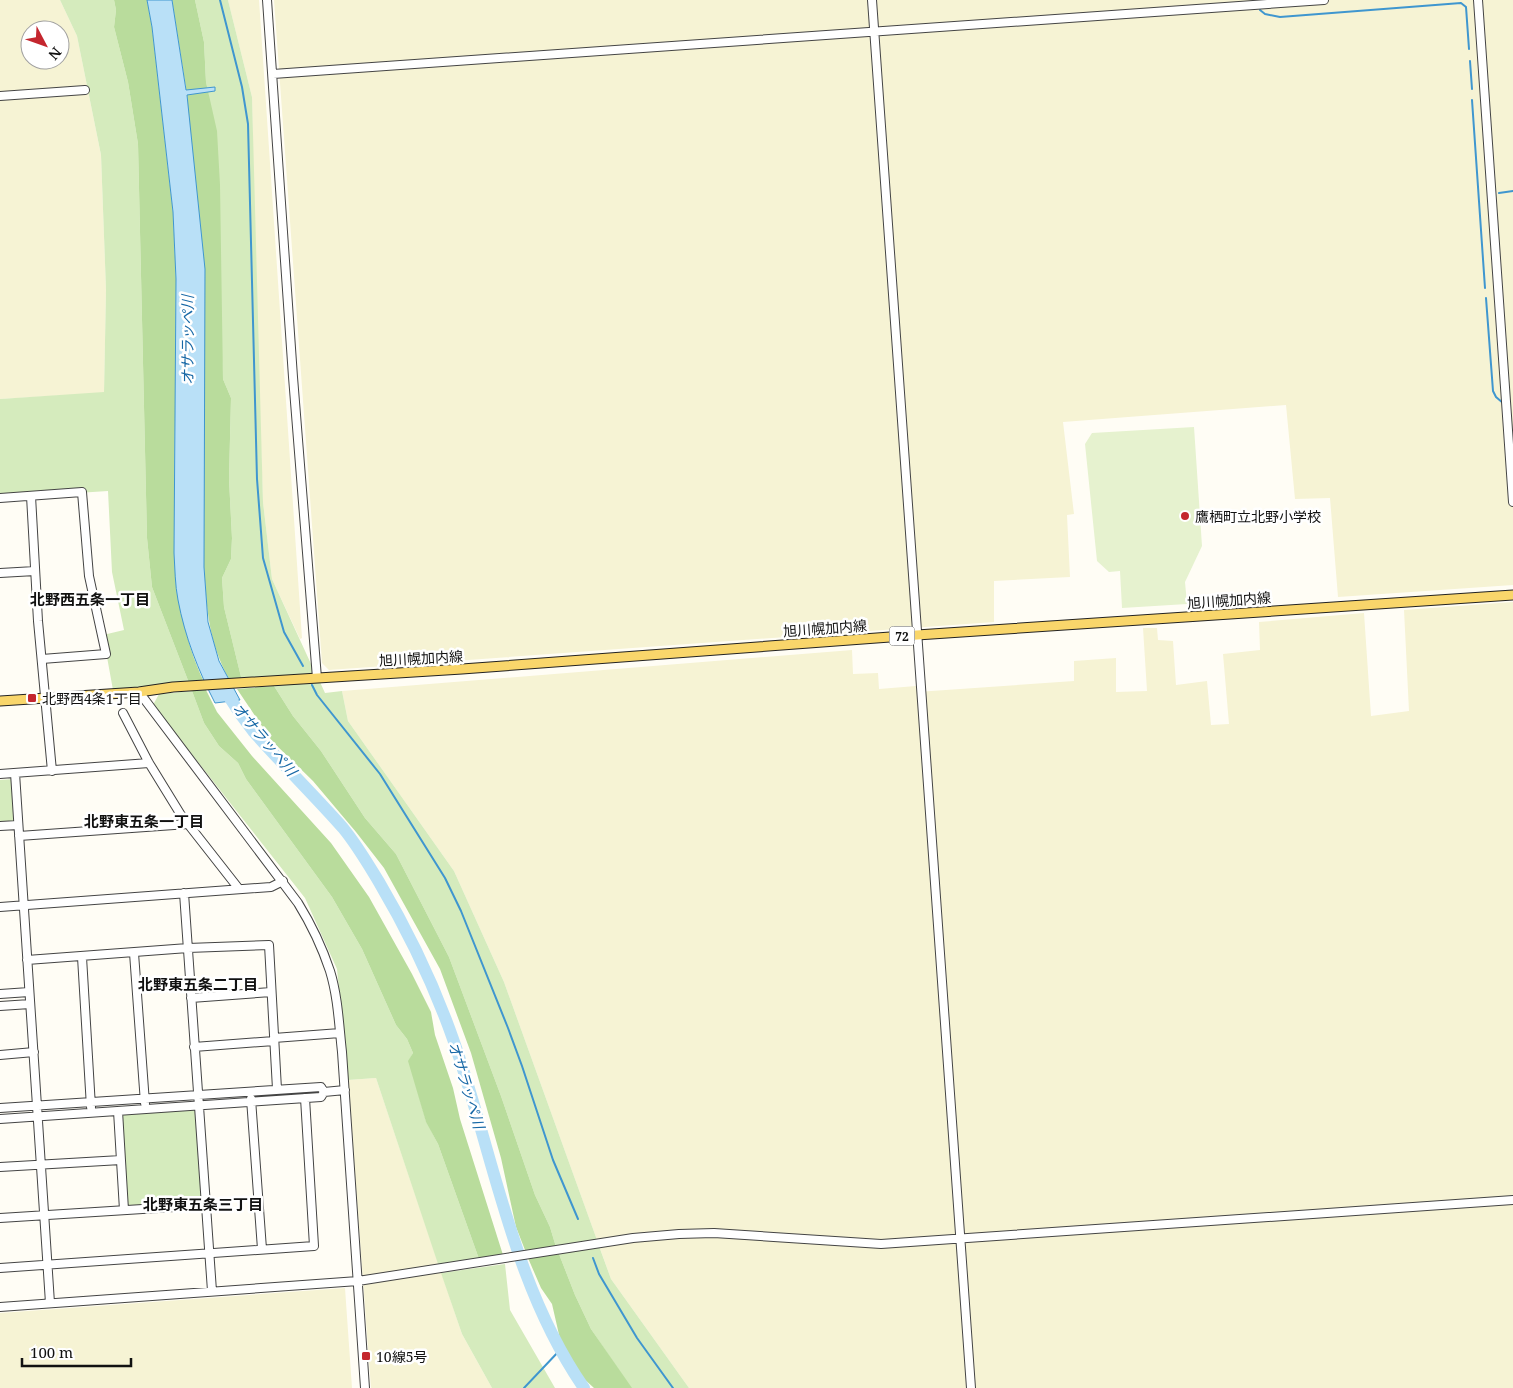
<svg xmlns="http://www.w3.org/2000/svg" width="1513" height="1388" viewBox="0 0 1513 1388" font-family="'Noto Serif','Noto Sans JP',serif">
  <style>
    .farmland { fill: #f6f3d4; fill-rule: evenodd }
    .green { fill: #d5ebbd }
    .forest { fill: #b9dc9c }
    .pitch { fill: #e6f2cf }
    .water { fill: #b9e0f7; stroke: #3f96cf }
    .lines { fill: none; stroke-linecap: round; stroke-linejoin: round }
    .stream { stroke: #3f96cf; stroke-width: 2 }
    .river { stroke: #b9e0f7; stroke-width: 12 }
    .minor-casing { stroke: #444; stroke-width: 10 }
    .major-casing { stroke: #222; stroke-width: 11 }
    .minor { stroke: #fff; stroke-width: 8 }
    .major { stroke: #f9d66b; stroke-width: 9 }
    .poi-dot { fill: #c4262e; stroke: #fff; stroke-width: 2 }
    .labels { text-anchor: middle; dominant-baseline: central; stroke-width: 5; stroke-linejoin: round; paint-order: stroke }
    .shield { fill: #fff; stroke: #585858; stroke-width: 1 }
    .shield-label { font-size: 12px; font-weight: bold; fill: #111 }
    .poi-label { font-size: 14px; fill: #111; stroke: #fff; text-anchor: start }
    .street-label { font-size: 14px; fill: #111; stroke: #fff }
    .water-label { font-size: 15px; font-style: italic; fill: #1768a6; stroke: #fff }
    .neighbourhood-label { font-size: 15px; font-weight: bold; fill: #111; stroke: #fff }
  </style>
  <rect width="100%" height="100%" fill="#fffdf5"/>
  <path class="farmland" d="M 0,0 L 60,0 L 77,36 L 101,155 L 106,290 L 104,393 L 0,399 ZM 30,30 L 60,30 L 60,60 L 30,60 Z
    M 228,0 L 259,0 L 302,638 L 300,639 L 272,579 L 263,502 L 255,281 L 252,97 Z
    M 274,0 L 1513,0 L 1513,585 L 1338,597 L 1330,498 L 1295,499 L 1286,405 L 1063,422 L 1074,514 L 1067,515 L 1070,577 L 994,581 L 994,622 L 329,670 L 322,663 Z
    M 1513,602 L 1513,1388 L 689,1388 L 611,1279 L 504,982 L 454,871 L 348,721 L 342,691 L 852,650 L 853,674 L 878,673 L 879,689 L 916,686 L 917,692 L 1074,681 L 1074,661 L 1116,658 L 1116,692 L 1147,691 L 1143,628 L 1157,628 L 1158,640 L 1173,641 L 1176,685 L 1207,681 L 1211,725 L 1229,724 L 1223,654 L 1260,650 L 1259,622 L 1364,613 L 1371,716 L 1409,711 L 1404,610 Z
    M 376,1078 L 462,1334 L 492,1388 L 371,1388 L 348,1080 Z
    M 345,1288 L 352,1388 L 0,1388 L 0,1313 Z"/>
  <path class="green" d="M 60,0 L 114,0 L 116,10 L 114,27 L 128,82 L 138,144 L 147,538 L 152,587 L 189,683 L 113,690 L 103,635 L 124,630 L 112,572 L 108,491 L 0,498 L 0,399 L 104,392 L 106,290 L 101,155 L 77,36 Z
    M 195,0 L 228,0 L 252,97 L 263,502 L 272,579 L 317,677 L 242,681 L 224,607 L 222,578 L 231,559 L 232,538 L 229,479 L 231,398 L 223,379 L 209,98 L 206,82 L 204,42 Z
    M 320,682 L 325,693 L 342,691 L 348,721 L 454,871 L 504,982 L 597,1240 L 556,1247 L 550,1227 L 535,1195 L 501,1096 L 449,957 L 396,854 L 365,818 L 321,751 L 293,716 L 274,686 Z
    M 192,691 L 204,723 L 219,746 L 238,763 L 246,779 L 332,897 L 362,949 L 396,1025 L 407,1039 L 413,1053 L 409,1061 L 426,1121 L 438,1144 L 479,1259 L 439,1267 L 376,1078 L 348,1080 L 337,969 L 305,898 L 153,705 L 159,694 Z
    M 13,779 L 15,823 L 0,824 L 0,780 Z
    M 196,1110 L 203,1202 L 127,1208 L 121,1115 Z
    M 599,1246 L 611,1279 L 689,1388 L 631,1388 L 591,1329 L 575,1295 L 559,1254 Z
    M 505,1264 L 510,1310 L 555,1388 L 492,1388 L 462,1334 L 441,1273 Z"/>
  <path class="forest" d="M 114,0 L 147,0 L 152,27 L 173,212 L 176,279 L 174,553 C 178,600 184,639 204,682 L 189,683 L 152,587 L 147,538 L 138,144 L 128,82 L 114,27 L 116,10 Z
    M 172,0 L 195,0 L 204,42 L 206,82 L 217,131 L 220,185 L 223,379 L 231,398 L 229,479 L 232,538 L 231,559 L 222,578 L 224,607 L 242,681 L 230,681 C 208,641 207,610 204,567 L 187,95 Z
    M 274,686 L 293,716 L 321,751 L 365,818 L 396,854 L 449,957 L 501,1096 L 535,1195 L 550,1227 L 556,1247 L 525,1250 L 516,1227 L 501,1158 L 471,1053 L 440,969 L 384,868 L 356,832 L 313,781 L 272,741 L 237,689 Z
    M 206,690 L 217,712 L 252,756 L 331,843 L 369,897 L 412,974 L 431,1012 L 435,1035 L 453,1088 L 460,1119 L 503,1255 L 479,1259 L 438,1144 L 426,1122 L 408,1061 L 413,1053 L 407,1039 L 396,1025 L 362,949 L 332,897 L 246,779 L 238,763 L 219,746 L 204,723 L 192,691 Z
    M 559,1254 L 575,1295 L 591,1329 L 632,1388 L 594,1388 L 582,1377 L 560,1339 L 552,1304 L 541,1288 L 528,1258 Z"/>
  <path class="pitch" d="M 1194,427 L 1202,546 L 1185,582 L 1187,604 L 1122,608 L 1120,571 L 1109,572 L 1097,561 L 1085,444 L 1092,433 Z"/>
  <path class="water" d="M 147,0 L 172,0 L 186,90 L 215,87 L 215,91 L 187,95 L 205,269 L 204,567 L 208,622 L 219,661 L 240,700 L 215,703 C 198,670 185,637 178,600 C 175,585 175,569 174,553 L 176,279 L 173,212 L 152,27 Z"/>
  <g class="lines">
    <path class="stream" d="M 220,0 L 242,87 L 248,124 L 257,479 L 263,558 L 284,632 L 303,666
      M 1260,10 L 1265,14 L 1280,17 L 1461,3 L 1466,7 L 1469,49
      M 1470,61 L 1472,89
      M 1472,100 L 1485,288
      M 1499,193 L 1513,191
      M 1486,298 L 1493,391 L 1496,397 L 1503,403
      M 312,685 L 317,695 L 380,774 L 445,878 L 461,911 L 508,1028 L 522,1066 L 553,1160 L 578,1219
      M 593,1258 L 599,1274 L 637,1338 L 673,1388
      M 524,1388 L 560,1350"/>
    <path class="river" d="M 222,686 L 241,715 L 253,731 C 282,764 314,795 343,828 C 357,845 368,864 379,882 C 408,931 434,985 453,1039 C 494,1155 512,1284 584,1388"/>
    <defs>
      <path id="minor" d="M 267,0 L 293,377 L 317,678
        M 872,0 L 971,1388
        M 1478,0 L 1513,502
        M 273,74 L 1324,0
        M 0,96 L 85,90
        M 31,496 L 38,621 L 52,771
        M 0,498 L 82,492 L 89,576 L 106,654 L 42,659
        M 0,573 L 35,571
        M 139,692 L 298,903 C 311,924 322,947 330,971 C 338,997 339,1025 342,1052 L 365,1388
        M 123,713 L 149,763 L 181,815 L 239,889
        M 15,773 L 50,1303
        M 0,774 L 149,763
        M 0,826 L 18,825
        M 19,836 L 188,824
        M 184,893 L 212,1291
        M 0,907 L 271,887 L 283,881
        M 134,953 L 145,1103
        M 82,957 L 91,1107
        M 27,960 L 188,948 L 269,945 L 277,1089
        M 0,994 L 29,992
        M 191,998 L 271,992
        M 0,1006 L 30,1004
        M 274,1038 L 340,1033
        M 194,1047 L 274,1041
        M 0,1055 L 34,1052
        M 251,1099 L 262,1249
        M 0,1108 L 321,1087 L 324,1092 L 345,1090
        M 118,1111 L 124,1210
        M 0,1119 L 321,1097 L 324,1092
        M 0,1167 L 121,1160
        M 0,1218 L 206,1205
        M 0,1268 L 314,1246 L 305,1098
        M 0,1307 L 358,1281 L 633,1238 L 679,1234 L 714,1233 L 881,1244 L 1513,1200"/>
      <path id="major" d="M 0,701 L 139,692 L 173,687 L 462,669 L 917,635 L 1513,595"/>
    </defs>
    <use href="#minor" class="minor-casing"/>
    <use href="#major" class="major-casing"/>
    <use href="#minor" class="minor"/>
    <use href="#major" class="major"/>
  </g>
  <g class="poi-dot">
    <circle cx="1185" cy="516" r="5"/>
    <rect x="27" y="693" width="10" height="10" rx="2.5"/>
    <rect x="361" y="1351" width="10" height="10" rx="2.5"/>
  </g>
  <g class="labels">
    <rect class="shield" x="889.5" y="626.5" width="25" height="19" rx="4"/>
    <g class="shield-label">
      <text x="902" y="636">72</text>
    </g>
    <g class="poi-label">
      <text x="1195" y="516">鷹栖町立北野小学校</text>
      <text x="42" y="698">北野西4条1丁目</text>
      <text x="376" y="1356">10線5号</text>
    </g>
    <g class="street-label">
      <text transform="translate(1229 600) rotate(-4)">旭川幌加内線</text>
      <text transform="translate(825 628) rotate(-4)">旭川幌加内線</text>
      <text transform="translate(421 658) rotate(-3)">旭川幌加内線</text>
    </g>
    <g class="water-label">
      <text transform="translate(187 340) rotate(-90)">オサラッペ川</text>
      <text transform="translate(265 739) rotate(50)">オサラッペ川</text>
      <text transform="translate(467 1085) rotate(73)">オサラッペ川</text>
    </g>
    <g class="neighbourhood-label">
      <text x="90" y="599">北野西五条一丁目</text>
      <text x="144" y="821">北野東五条一丁目</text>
      <text x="198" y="984">北野東五条二丁目</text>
      <text x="203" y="1204">北野東五条三丁目</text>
    </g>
  </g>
  <g transform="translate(45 45) rotate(131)"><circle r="24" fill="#ffffff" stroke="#a0a0a0"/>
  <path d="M0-4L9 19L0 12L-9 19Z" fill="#c4262e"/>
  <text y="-8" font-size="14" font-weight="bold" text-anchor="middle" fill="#111111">N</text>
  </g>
  <path d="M22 1358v8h109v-8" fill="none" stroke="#111111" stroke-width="2.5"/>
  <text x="30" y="1358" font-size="15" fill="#111111" stroke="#ffffff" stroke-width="4" paint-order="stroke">100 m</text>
</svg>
